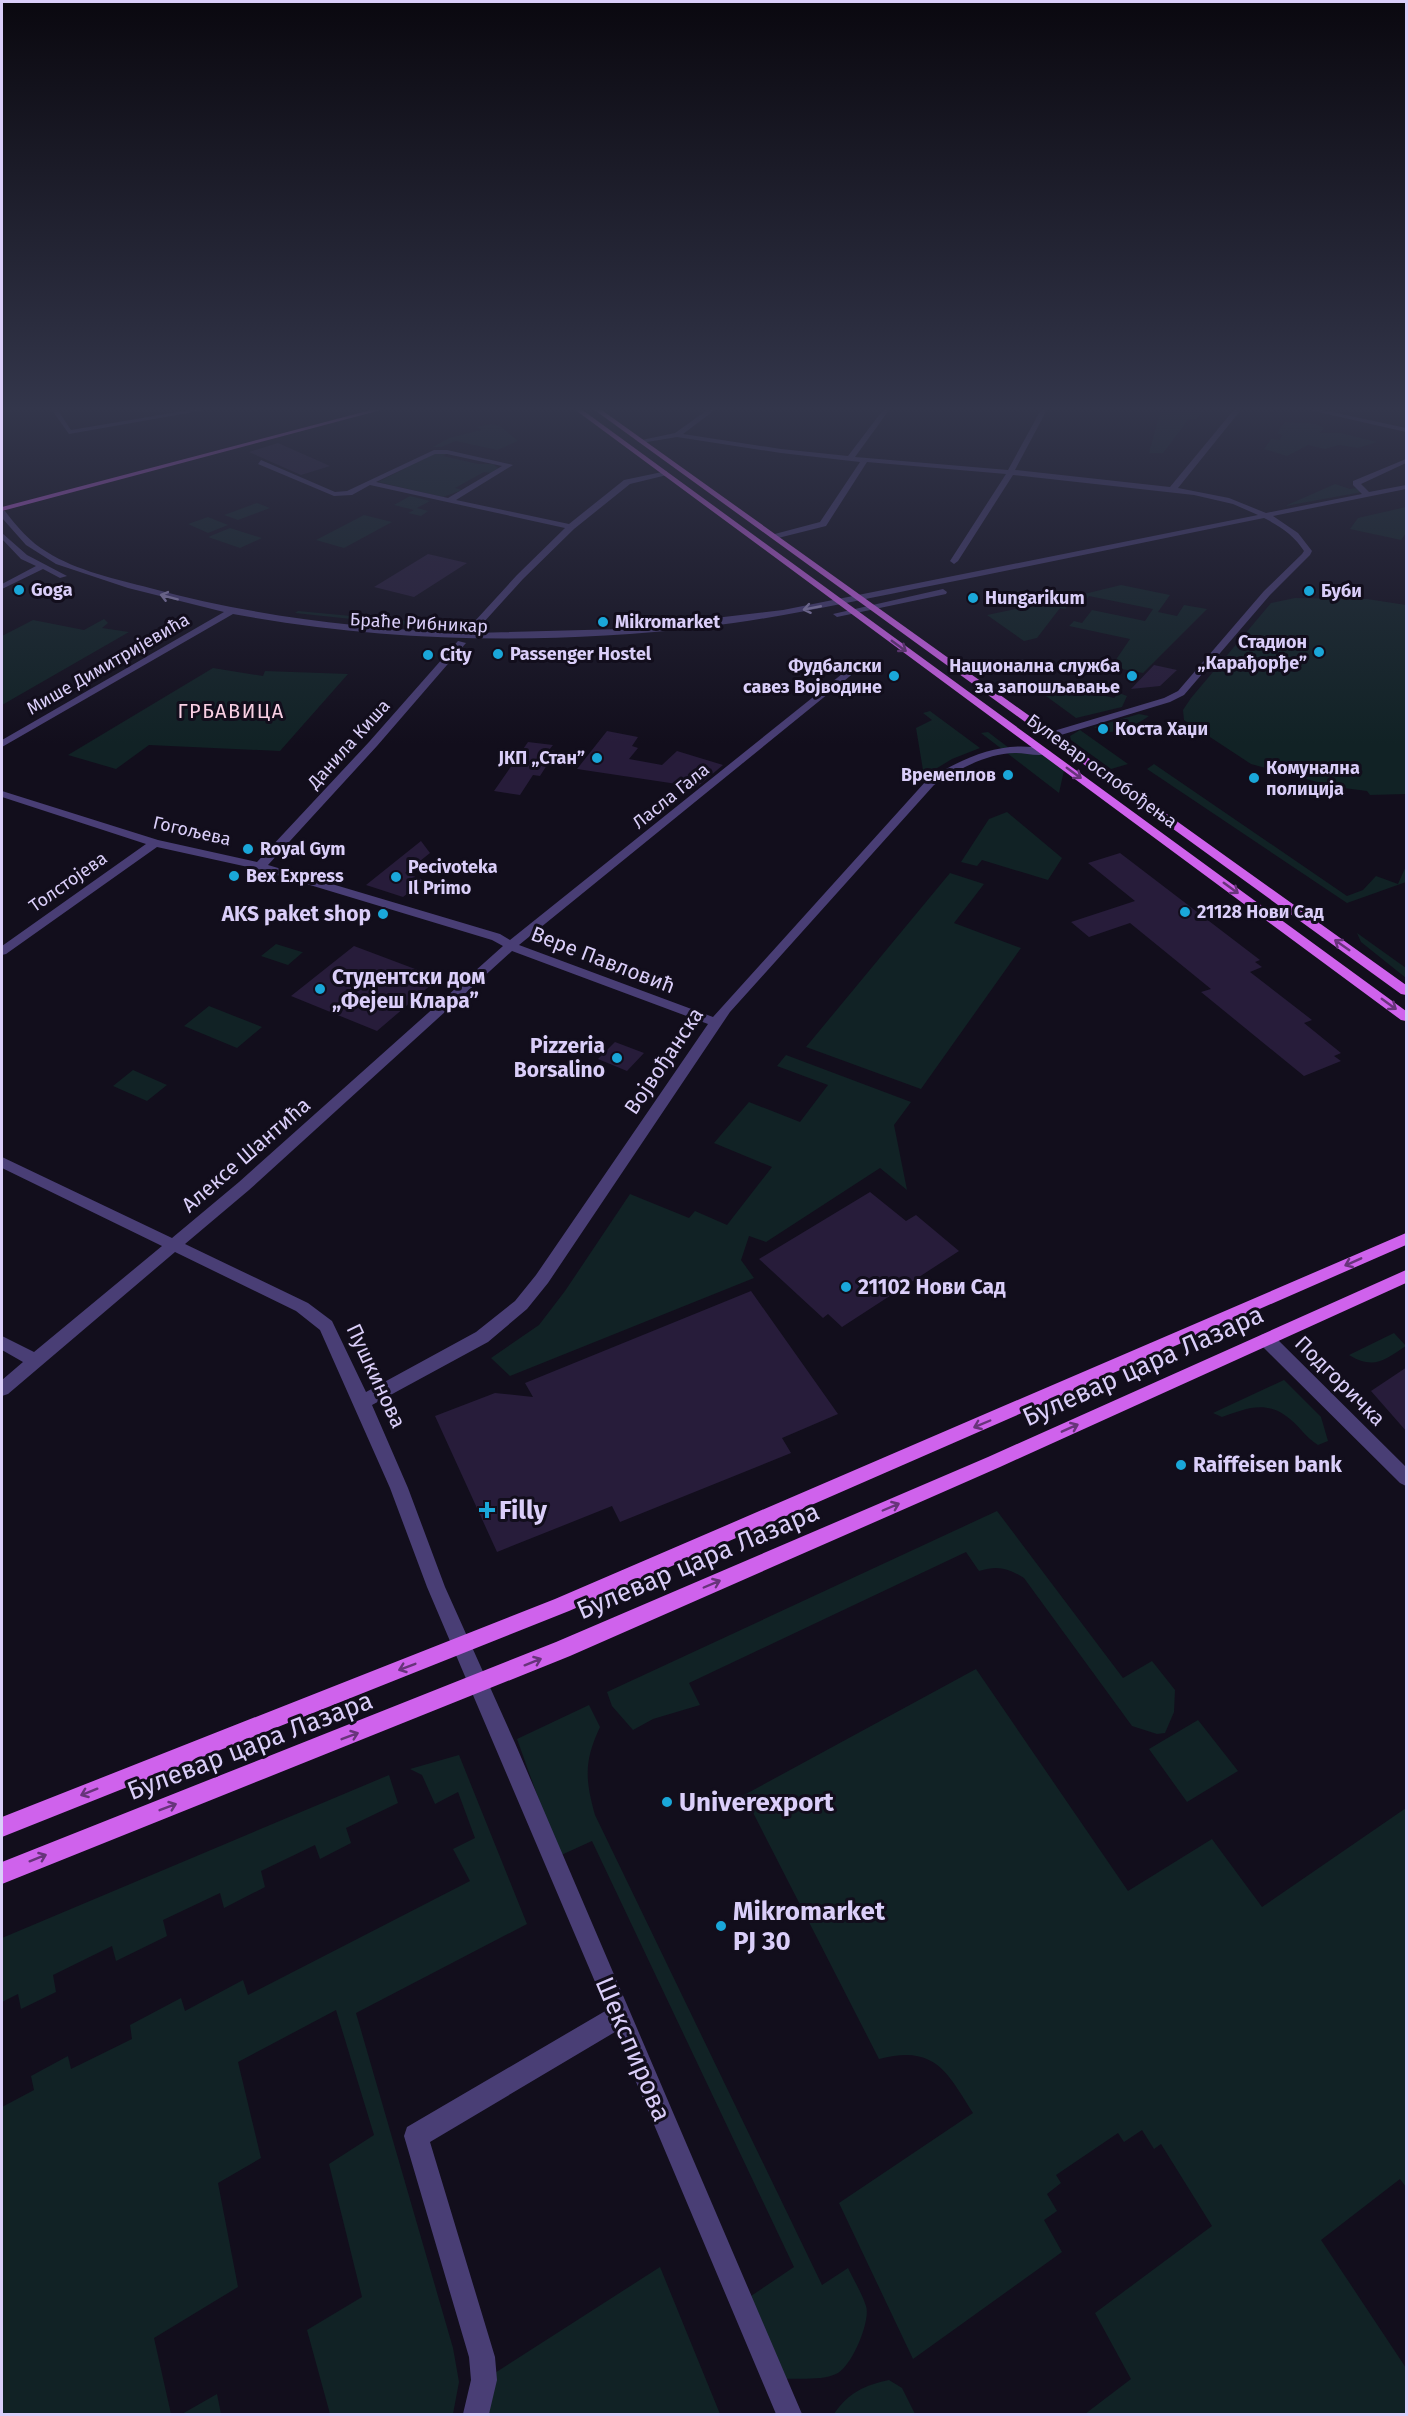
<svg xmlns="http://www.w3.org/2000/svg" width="1408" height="2416" viewBox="0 0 1408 2416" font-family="'Fira Sans',sans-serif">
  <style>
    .green { fill: #112225 }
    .building { fill: #271c3a }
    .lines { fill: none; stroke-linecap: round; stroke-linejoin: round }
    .minor { fill: #493e75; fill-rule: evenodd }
    .major { fill: #cf62ec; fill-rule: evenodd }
    .oneway { stroke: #9286b7 }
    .oneway2 { stroke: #67347a }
    .poi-dot { fill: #1aa7d9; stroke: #120e1c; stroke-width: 2 }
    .labels { text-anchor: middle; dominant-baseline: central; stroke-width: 6; stroke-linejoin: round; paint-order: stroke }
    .far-poi-label { font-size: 18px; font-weight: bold; fill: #dacef9; stroke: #120e1c; text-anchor: start }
    .far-street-label { font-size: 18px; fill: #dacef9; stroke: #120e1c }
    .far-quarter-label { font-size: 20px; letter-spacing: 1.5px; fill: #f9d0e4; stroke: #120e1c }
    .poi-label { font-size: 21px; font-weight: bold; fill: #dacef9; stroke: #120e1c; text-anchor: start }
    .street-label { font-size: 21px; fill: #dacef9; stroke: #120e1c }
    .near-street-label { font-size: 26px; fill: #dacef9; stroke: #120e1c }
    .near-poi-label { font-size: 26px; font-weight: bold; fill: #dacef9; stroke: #120e1c; text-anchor: start }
  </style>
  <rect width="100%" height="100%" fill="#120e1c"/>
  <path class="green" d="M 1162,406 L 1205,407 L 1197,419 L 1188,420 L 1163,453 L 1149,453 Z
    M 1285,422 L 1316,424 L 1324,428 L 1320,433 L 1341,433 L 1377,442 L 1358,448 L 1339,445 L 1325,449 L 1308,445 L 1287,456 L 1264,449 L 1271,439 L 1280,440 L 1282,435 L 1277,433 Z
    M 491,424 L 500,426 L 518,441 L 497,450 L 456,441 L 441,447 L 433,447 L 449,438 L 481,430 L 477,427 Z
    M 433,454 L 446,454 L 443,456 L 478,464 L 493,464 L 498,468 L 491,473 L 484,472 L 455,488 L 462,490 L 443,497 L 378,482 Z
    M 1335,484 L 1350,489 L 1357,488 L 1362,492 L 1285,506 Z
    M 410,496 L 430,501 L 417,508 L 428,511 L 421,516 L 408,513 L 414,510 L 394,505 Z
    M 257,503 L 270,508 L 238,520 L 224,515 Z
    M 1406,507 L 1406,533 L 1401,540 L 1350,529 L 1358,518 Z
    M 364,515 L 392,522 L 344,548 L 316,540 Z
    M 208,517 L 228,525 L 208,533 L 188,524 Z
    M 230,528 L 262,538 L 240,548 L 208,537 Z
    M 1121,585 L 1170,595 L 1158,612 L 1177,616 L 1184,605 L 1207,609 L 1143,673 L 1111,667 L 1130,639 L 1069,626 L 1074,621 L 1082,623 L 1092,610 L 1145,621 L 1153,609 L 1089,596 L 1083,604 L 1072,597 Z
    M 1295,598 L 1367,599 L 1406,605 L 1406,794 L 1370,795 L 1367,791 L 1336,787 L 1251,764 L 1184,720 L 1183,710 L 1191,698 L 1271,603 Z
    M 1058,600 L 1067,605 L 1066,609 L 1060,608 L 1037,638 L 1024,641 L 987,615 Z
    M 298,611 L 436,624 L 408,625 L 295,613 Z
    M 104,619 L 108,623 L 102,628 L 129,632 L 2,705 L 2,636 L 33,620 L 84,630 Z
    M 213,668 L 263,676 L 265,671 L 348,674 L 280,751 L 149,745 L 116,769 L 68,755 Z
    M 1053,684 L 1114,698 L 1119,693 L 1127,696 L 1122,707 L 1076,718 L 1035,688 Z
    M 930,711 L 980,748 L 952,759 L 924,776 L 916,728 L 932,720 L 923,713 Z
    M 1139,714 L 1149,716 C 1133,727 1111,739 1094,727 Z
    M 1080,730 L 1128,764 L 1111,769 L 1071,740 L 1070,736 Z
    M 988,732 L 1009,748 L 1046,752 L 1065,766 L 1059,793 L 981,733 Z
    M 1154,764 L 1347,896 L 1363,890 L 1376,876 L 1398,884 L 1406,866 L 1406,882 L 1347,903 L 1147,769 Z
    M 1007,812 L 1062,858 L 1048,880 L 982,860 L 977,866 L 961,862 L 989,819 Z
    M 950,873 L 984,884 L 954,923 L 1021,948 L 921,1089 L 806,1047 Z
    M 1357,933 L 1406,968 L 1406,978 L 1361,942 Z
    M 276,944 L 302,952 L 303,952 L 288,965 L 261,956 Z
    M 209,1006 L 262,1027 L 237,1048 L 184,1026 Z
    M 786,1055 L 911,1102 L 894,1125 L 907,1190 L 880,1168 L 766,1242 L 749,1236 L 741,1260 L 754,1278 L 510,1376 L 491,1358 L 539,1325 L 565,1291 L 630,1194 L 689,1218 L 695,1211 L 727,1225 L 772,1167 L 714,1143 L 749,1102 L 800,1122 L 828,1085 L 777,1066 Z
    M 133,1070 L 167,1085 L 147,1101 L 113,1086 Z
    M 1394,1333 L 1406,1346 C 1384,1360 1374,1370 1349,1355 Z
    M 1284,1380 L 1321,1417 L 1328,1441 L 1318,1445 C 1305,1437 1298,1424 1286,1416 C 1265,1400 1244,1409 1222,1417 L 1213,1413 Z
    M 997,1511 L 1123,1678 L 1152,1661 L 1175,1690 L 1174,1712 L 1165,1733 L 1157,1734 L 1132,1726 L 1024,1578 C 1008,1568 998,1565 979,1571 L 966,1552 L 689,1683 L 700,1705 L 653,1719 L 633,1730 L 612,1706 L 607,1692 Z
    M 976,1669 L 1128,1891 L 1212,1839 L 1262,1907 L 1406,1808 L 1406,2187 L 1400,2179 L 1321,2240 L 1406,2368 L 1406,2414 L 1085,2414 L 1131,2379 L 1095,2313 L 1212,2226 L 1161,2144 L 1154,2149 L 1142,2130 L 1124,2142 L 1118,2133 L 1056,2175 L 1061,2183 L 1047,2194 L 1057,2211 L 1044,2220 L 1062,2252 L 913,2359 L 839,2203 L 973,2113 C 947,2072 935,2044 879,2059 L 744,1795 Z
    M 589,1705 L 600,1727 C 584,1761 585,1779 595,1815 L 822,2285 L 848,2268 C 854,2281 862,2293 866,2306 C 871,2321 852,2365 838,2373 C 823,2381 799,2378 782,2379 L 748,2298 L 794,2267 L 592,1841 L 559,1856 L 517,1739 Z
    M 1198,1720 L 1238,1771 L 1187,1802 L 1149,1749 Z
    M 459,1755 L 527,1924 L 356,2013 L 453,2348 L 459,2382 L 453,2414 L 330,2414 L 307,2330 L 362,2297 L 329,2164 L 374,2135 L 336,2010 L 238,2062 L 261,2158 L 218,2183 L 238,2287 L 154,2338 L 171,2414 L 2,2414 L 2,2107 L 34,2090 L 31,2076 L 68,2056 L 71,2069 L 132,2039 L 130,2025 L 181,1998 L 185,2011 L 243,1980 L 248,1995 L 470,1881 L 453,1849 L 475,1838 L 458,1792 L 435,1804 L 422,1775 L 410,1769 Z
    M 389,1775 L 398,1803 L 346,1828 L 351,1843 L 320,1859 L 315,1845 L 261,1871 L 265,1887 L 224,1908 L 220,1893 L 163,1920 L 167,1936 L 116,1961 L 112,1946 L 53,1975 L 56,1992 L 21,2009 L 18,1994 L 2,2002 L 2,1938 Z
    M 660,2267 L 720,2414 L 476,2414 L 484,2380 Z
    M 889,2380 L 902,2388 L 915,2414 L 834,2414 C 848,2393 865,2385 889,2380 Z
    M 217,2394 L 221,2414 L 182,2414 Z"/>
  <path class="building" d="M 278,443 L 330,466 L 301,475 L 249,452 Z
    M 428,554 L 467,563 L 414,597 L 374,587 Z
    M 1154,665 L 1177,670 L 1160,686 L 1131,689 Z
    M 607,731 L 638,737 L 632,746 L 638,748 L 629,759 L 662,765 L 677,751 L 723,765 L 697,787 L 577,769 Z
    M 528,742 L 553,745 L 549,750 L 556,751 L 540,776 L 533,775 L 520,795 L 494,791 Z
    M 421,841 L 430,853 L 405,873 L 424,880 L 403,897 L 366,885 Z
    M 1120,853 L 1260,960 L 1255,962 L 1262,967 L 1250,972 L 1312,1020 L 1304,1023 L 1341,1053 L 1334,1056 L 1341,1061 L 1304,1076 L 1201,992 L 1211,989 L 1130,923 L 1089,937 L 1071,922 L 1135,901 L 1088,863 Z
    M 354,946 L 439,978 L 377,1031 L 291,996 Z
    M 615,1042 L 644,1053 L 627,1071 L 598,1059 Z
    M 870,1192 L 906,1221 L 916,1215 L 959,1251 L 842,1327 L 828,1314 L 823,1318 L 759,1259 Z
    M 751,1291 L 838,1414 L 782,1438 L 791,1453 L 620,1522 L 612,1506 L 497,1552 L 435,1416 L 495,1393 L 533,1397 L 525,1383 Z
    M 1407,1367 L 1407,1432 L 1371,1391 Z"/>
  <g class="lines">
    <path class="minor" d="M 49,406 L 55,406 L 71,430 L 213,406 L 222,407 L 69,434 Z
      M 713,406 L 720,406 L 683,434 L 781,449 L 848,456 L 886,406 L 892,406 L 855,457 L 1008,470 L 1043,406 L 1049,406 L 1015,470 L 1170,487 L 1237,406 L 1244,406 L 1178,488 L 1229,498 L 1266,513 L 1362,494 L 1353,485 L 1353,481 L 1406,459 L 1406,463 L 1361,484 L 1369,492 L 1406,485 L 1406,489 L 1273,516 L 1298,533 L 1312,551 L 1310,555 L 1270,595 L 1184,695 L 1170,702 L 1051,738 L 1047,737 L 1047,733 L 1164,698 L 1178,691 L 1264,591 L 1302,554 L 1304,551 C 1295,536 1280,526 1264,518 C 1155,540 1045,563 935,585 C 858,600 781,618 703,627 C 546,645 389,643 233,614 L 2,747 L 2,740 L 224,612 L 128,588 L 56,564 L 26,545 L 2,518 L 2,511 L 5,511 C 17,527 30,542 47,552 C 77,571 116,579 150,588 C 253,616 349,627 456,633 L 464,633 L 517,575 L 565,528 L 370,485 L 352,495 L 334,496 L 258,464 L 261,460 L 335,492 L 347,491 L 434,450 L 447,450 L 513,465 L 456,500 L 569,524 L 624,480 L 667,471 L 667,475 L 630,484 L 574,529 L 523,579 L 474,633 L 622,629 L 783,610 L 1258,515 L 1233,504 L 1194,495 L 1013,475 L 958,561 L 954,564 L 950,561 L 1006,474 L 867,462 L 826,526 L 774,539 L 770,537 L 771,535 L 820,522 L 860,462 L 781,453 L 677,437 L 641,443 L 637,441 L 675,433 ZM 435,454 L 447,454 L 502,466 L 448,498 L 376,482 Z
      M 1292,406 L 1304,406 L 1406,428 L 1406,432 Z
      M 2,533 L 27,555 L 67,576 L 60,578 L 43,569 L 2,589 L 2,584 L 36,566 L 21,559 L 2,539 Z
      M 943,589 L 947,592 L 946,594 L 837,617 L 833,614 Z
      M 458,641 L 466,643 L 377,746 L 268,865 L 500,934 L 510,940 L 847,670 L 855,672 L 519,945 L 713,1017 L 926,781 C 959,760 994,743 1033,747 C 1040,748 1046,748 1051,752 C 1043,758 1026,753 1015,753 C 985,754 959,769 934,785 L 730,1012 L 548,1283 L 527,1309 L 488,1342 L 372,1405 L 408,1488 L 445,1587 L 515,1743 L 802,2414 L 776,2414 L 615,2032 L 430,2142 L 495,2357 L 497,2380 L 489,2414 L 463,2414 L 471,2380 L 469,2357 L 404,2136 L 407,2127 L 607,2010 L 427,1587 L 390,1488 L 320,1330 L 296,1311 L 175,1252 L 8,1394 L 2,1396 L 2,1380 L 23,1362 L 2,1350 L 2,1336 L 34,1352 L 162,1246 L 2,1168 L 2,1157 L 172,1238 L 239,1182 L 503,946 L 492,940 L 257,869 L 157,847 L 6,954 L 2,955 L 2,946 L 146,844 L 2,797 L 2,791 L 158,840 L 257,862 L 369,742 ZM 512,951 L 708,1024 L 536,1275 L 515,1301 L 476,1332 L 366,1392 L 332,1321 L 308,1303 L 185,1244 L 249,1190 Z
      M 1267,1333 L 1273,1335 L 1406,1467 L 1406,1486 L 1400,1483 L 1261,1345 L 1259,1340 L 1261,1335 Z"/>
    <path class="major" d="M 386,406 L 396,406 L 2,511 L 2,507 Z
      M 570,406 L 577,406 L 1406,1011 L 1406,1021 L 1401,1020 Z
      M 589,406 L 596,406 L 1406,985 L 1406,995 L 1401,994 Z
      M 1406,1233 L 1406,1245 L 569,1611 L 2,1837 L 2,1817 L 555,1599 Z
      M 1406,1270 L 1406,1283 L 1000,1467 L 570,1656 L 2,1884 L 2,1862 L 556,1642 L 988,1457 Z"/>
  </g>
  <defs><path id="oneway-shaft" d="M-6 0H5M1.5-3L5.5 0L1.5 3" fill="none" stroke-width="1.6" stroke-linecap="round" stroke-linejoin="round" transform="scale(1.5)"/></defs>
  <g class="oneway">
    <use href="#oneway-shaft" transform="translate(169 597) rotate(-165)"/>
    <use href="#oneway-shaft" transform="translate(812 608) rotate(169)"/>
  </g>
  <g class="oneway2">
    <use href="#oneway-shaft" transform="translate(899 646) rotate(36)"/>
    <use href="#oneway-shaft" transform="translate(1074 773) rotate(36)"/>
    <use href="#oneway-shaft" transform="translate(1231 888) rotate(36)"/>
    <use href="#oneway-shaft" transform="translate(1342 945) rotate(-145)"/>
    <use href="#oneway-shaft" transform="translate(1389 1004) rotate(36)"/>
    <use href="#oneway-shaft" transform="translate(1353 1262) rotate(156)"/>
    <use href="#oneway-shaft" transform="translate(982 1424) rotate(157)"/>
    <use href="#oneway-shaft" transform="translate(1070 1428) rotate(-24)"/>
    <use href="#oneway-shaft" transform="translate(891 1507) rotate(-23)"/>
    <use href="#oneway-shaft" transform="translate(712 1584) rotate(-23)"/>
    <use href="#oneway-shaft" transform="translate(533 1662) rotate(-22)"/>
    <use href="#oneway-shaft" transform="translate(407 1667) rotate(159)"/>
    <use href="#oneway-shaft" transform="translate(350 1736) rotate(-21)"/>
    <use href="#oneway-shaft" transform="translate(89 1792) rotate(158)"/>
    <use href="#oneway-shaft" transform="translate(168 1807) rotate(-21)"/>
    <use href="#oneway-shaft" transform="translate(38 1858) rotate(-22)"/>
  </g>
  <linearGradient id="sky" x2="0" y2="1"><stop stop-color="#0a080f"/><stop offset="0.55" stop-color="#33364b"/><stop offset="1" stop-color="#33364b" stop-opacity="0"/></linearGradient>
  <rect width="1408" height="744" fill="url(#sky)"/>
  <g class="poi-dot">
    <circle cx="19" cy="590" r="6"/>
    <circle cx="1309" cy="591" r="6"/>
    <circle cx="973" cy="598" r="6"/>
    <circle cx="603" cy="622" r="6"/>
    <circle cx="1319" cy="652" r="6"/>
    <circle cx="498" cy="654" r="6"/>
    <circle cx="428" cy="655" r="6"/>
    <circle cx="894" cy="676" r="6"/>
    <circle cx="1132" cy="676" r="6"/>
    <circle cx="1103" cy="729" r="6"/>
    <circle cx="597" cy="758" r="6"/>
    <circle cx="1008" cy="775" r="6"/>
    <circle cx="1254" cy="778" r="6"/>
    <circle cx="248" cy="849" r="6"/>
    <circle cx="234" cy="876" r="6"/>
    <circle cx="396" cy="877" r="6"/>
    <circle cx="1185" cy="912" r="6"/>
    <circle cx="383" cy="914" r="6"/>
    <circle cx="320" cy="989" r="6"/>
    <circle cx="617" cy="1058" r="6"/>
    <circle cx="846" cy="1287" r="6"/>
    <circle cx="1181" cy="1465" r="6"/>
    <path d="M484 1501h6v6h6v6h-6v6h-6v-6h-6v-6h6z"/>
    <circle cx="667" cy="1802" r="6"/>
    <circle cx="721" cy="1926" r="6"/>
  </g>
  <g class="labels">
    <g class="far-poi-label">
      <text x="31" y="590">Goga</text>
      <text x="1321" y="591">Буби</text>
      <text x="985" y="598">Hungarikum</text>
      <text x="615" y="622">Mikromarket</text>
      <text x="1307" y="642" text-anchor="end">Стадион<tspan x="1307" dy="21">„Карађорђе”</tspan></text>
      <text x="510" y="654">Passenger Hostel</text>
      <text x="440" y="655">City</text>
      <text x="882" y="666" text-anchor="end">Фудбалски<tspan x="882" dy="21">савез Војводине</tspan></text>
      <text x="1120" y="666" text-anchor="end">Национална служба<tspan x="1120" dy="21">за запошљавање</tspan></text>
      <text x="1115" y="729">Коста Хаџи</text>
      <text x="585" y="758" text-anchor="end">ЈКП „Стан”</text>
      <text x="1266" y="768">Комунална<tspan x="1266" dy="21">полиција</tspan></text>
      <text x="996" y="775" text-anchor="end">Времеплов</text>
      <text x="260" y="849">Royal Gym</text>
      <text x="408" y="867">Pecivoteka<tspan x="408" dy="21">Il Primo</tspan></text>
      <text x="246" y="876">Bex Express</text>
      <text x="1197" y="912">21128 Нови Сад</text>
    </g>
    <g class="far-street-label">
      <text transform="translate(419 623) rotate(3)">Браће Рибникар</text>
      <text transform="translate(108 664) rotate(-30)">Мише Димитријевића</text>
      <text transform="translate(349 744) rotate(-48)">Данила Киша</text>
      <text transform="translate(1102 771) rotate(36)">Булевар ослобођења</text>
      <text transform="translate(671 796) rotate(-39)">Ласла Гала</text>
      <text transform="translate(192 831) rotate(13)">Гогољева</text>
      <text transform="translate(68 882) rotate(-35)">Толстојева</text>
    </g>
    <g class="far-quarter-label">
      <text x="231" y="711">ГРБАВИЦА</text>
    </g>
    <g class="poi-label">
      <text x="371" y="914" text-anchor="end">AKS paket shop</text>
      <text x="332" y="977">Студентски дом<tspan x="332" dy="24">„Фејеш Клара”</tspan></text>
      <text x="605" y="1046" text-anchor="end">Pizzeria<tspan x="605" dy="24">Borsalino</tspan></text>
      <text x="858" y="1287">21102 Нови Сад</text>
      <text x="1193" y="1465">Raiffeisen bank</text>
    </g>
    <g class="street-label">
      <text transform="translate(603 960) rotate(21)">Вере Павловић</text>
      <text transform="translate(664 1061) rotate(-56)">Војвођанска</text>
      <text transform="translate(246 1155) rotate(-41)">Алексе Шантића</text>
      <text transform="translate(376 1376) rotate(65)">Пушкинова</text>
      <text transform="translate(1340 1381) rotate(45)">Подгоричка</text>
    </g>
    <g class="near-street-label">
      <text transform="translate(1143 1366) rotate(-24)">Булевар цара Лазара</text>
      <text transform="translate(698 1561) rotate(-23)">Булевар цара Лазара</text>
      <text transform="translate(250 1746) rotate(-21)">Булевар цара Лазара</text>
      <text transform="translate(633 2049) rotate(67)">Шекспирова</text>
    </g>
    <g class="near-poi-label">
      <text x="499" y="1510">Filly</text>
      <text x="679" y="1802">Univerexport</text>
      <text x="733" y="1911">Mikromarket<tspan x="733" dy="30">PJ 30</tspan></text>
    </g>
  </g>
  <rect width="1408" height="2416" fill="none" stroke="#dacef9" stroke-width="6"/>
</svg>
